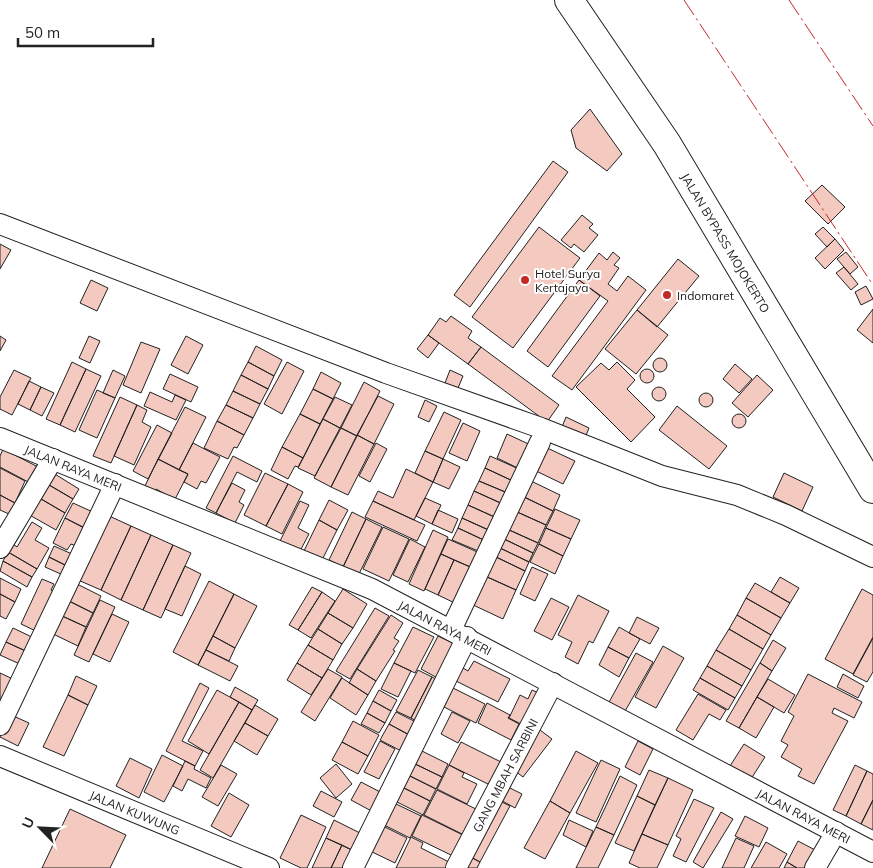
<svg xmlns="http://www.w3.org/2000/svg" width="873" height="868" viewBox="0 0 873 868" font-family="Mulish,sans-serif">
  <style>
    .building { fill: #f3c9c0; stroke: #222 }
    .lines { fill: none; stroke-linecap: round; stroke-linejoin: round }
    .minor-casing { stroke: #222; stroke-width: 22 }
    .highway-casing { stroke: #222; stroke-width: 30 }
    .minor { stroke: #fff; stroke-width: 20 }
    .highway { stroke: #fff; stroke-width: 28 }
    .power { stroke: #c62828; stroke-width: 1; stroke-dasharray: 18 4 2.5 4; stroke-linecap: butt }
    .poi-dot { fill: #c62828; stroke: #fff; stroke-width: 2 }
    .labels { text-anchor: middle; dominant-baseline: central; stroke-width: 4; stroke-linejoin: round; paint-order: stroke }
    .street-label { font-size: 12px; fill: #222; stroke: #fff }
    .poi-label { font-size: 12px; fill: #222; stroke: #fff; text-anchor: start }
  </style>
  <rect width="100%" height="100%" fill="#fff"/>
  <path class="building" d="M 590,109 L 622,154 L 607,171 L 576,148 L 571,130 Z
    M 553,161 L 568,172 L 470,307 L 454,295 Z
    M 822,185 L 845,207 L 828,224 L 805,201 Z
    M 582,215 L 593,224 L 589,228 L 598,235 L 584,252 L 574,244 L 571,248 L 561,240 Z
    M 539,227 L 580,258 L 513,348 L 472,317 Z
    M 823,227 L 835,239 L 827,247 L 815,234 Z
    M 835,239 L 844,250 L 825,269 L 815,258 Z
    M 0,244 L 11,250 L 0,269 Z
    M 613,252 L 620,258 L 614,265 L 619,268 L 608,284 L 617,291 L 628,276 L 646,290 L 572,390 L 552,376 L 608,301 L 579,280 L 599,253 L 607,260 Z
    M 846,252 L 858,267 L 850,274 L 837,259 Z
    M 678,259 L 699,276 L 657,327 L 637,310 Z
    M 844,267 L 858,284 L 851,290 L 836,273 Z
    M 91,280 L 108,288 L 97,311 L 80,303 Z
    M 579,280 L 600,296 L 548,367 L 527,351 Z
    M 866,286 L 873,299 L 861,305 L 855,292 Z
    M 873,309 L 873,343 L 857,330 Z
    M 637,310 L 668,335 L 636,374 L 605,349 Z
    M 451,316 L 472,331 L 468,338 L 481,347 L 468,364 L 428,335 L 440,318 L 446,322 Z
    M 428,335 L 439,343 L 428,358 L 417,349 Z
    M 0,336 L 6,340 L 0,351 Z
    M 89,336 L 100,341 L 90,363 L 79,358 Z
    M 186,336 L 203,345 L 188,374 L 171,365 Z
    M 141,342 L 160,349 L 141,393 L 123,385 Z
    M 256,346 L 282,360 L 274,376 L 248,362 Z
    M 481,347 L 559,405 L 547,422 L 468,364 Z
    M653 365a7 7 0 1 1 14 0a7 7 0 1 1-14 0Z
    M 72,362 L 86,369 L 60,425 L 46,419 Z
    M 248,362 L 274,376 L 268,389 L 241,375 Z
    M 287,362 L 304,371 L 282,414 L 264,404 Z
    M 617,362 L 635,380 L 627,389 L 655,417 L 631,442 L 576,387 L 601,363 L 609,370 Z
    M 735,364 L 752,379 L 739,393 L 723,379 Z
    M640 376a7 7 0 1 1 14 0a7 7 0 1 1-14 0Z
    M 86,369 L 101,376 L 75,432 L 60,425 Z
    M 14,370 L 31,378 L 12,415 L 0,409 L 0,397 Z
    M 113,370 L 125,376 L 115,398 L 103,393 Z
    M 450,370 L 463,376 L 458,388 L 445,383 Z
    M 321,372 L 341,383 L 333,399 L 313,389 Z
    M 170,374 L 198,387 L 191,402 L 163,389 Z
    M 241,375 L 268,389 L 260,404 L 233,391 Z
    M 757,375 L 773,390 L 748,417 L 732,403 Z
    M 29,381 L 41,387 L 30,410 L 18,404 Z
    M 364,382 L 380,391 L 357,436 L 341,428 Z
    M652 394a7 7 0 1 1 14 0a7 7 0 1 1-14 0Z
    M 41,387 L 54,393 L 42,416 L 30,410 Z
    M 313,389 L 333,399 L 320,424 L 300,414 Z
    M 97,390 L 115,398 L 97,438 L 79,430 Z
    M 233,391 L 260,404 L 253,418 L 226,405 Z
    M 150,392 L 172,402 L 175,395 L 186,400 L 176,420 L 144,406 Z
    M699 400a7 7 0 1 1 14 0a7 7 0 1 1-14 0Z
    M 378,396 L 394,404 L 374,444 L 357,435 Z
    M 120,397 L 137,405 L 111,463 L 93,456 Z
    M 335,397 L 352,405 L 340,428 L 323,419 Z
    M 425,400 L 437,406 L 429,422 L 418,417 Z
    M 137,405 L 147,410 L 142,422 L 151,427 L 134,465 L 114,456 Z
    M 226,405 L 253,418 L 244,435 L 217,421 Z
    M 677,406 L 727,446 L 709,469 L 659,430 Z
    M 185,407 L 206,417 L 179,470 L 158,459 Z
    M 444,412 L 461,420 L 443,459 L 425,451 Z
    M732 421a7 7 0 1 1 14 0a7 7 0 1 1-14 0Z
    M 300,414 L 320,424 L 303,458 L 282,447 Z
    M 566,417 L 589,428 L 585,438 L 562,427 Z
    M 323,419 L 340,428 L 315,476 L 298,468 Z
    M 217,421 L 244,435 L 237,448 L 234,447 L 228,459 L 204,448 Z
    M 463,423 L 480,431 L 467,461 L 449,453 Z
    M 157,425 L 172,433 L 148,479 L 133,471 Z
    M 341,428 L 357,436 L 331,487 L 314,478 Z
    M 507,434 L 535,447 L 524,471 L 497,458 Z
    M 357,435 L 374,444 L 348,495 L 331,487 Z
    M 193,443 L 220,457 L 206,483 L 201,481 L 197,489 L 184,482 L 188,474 L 179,470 Z
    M 376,443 L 387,449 L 370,482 L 359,476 Z
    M 543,446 L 575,461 L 563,484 L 532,469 Z
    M 282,447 L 303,458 L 298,467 L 295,466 L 288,479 L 271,470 Z
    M 3,449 L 40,468 L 32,484 L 0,467 L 0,456 Z
    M 425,451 L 443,459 L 433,482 L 415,473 Z
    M 233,456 L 262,471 L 257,482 L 237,472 L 216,513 L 206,508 Z
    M 490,456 L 521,470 L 515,482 L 485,468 Z
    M 158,459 L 188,474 L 173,503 L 163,497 L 165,494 L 156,489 L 154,493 L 144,488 Z
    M 443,459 L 460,467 L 449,489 L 433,482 Z
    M 0,468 L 25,481 L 15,503 L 0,495 Z
    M 485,468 L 515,482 L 510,494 L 479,481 Z
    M 406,469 L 433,482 L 414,520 L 373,501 L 378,491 L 393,498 Z
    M 50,471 L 79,489 L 73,499 L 44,482 Z
    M 265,473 L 288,484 L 266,526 L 244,515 Z
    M 784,473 L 813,487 L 802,511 L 773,497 Z
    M 529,480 L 560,495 L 553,511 L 522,496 Z
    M 479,481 L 510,494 L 505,505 L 474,491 Z
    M 44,482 L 73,499 L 65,513 L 36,496 Z
    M 232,483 L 245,490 L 239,502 L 244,505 L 235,523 L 216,513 Z
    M 288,484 L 303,492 L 282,534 L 266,526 Z
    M 474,491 L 505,505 L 499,519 L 468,505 Z
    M 0,495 L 15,503 L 9,514 L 0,510 Z
    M 36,496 L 65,513 L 56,530 L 26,513 Z
    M 522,496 L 553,511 L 546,525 L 515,511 Z
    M 425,498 L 441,505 L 432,524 L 416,516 Z
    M 329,500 L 348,510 L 337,530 L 319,520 Z
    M 300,501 L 309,505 L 298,528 L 309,534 L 300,551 L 280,541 Z
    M 373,501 L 425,525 L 417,541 L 365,517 Z
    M 73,503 L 95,513 L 87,529 L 65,518 Z
    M 468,505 L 499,519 L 493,532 L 462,518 Z
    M 555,509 L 580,520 L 571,539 L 546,528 Z
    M 438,510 L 458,519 L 452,533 L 432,524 Z
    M 515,511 L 546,525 L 538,543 L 507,529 Z
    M 352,512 L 366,519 L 343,567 L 329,560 Z
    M 107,515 L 131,526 L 101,590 L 78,580 Z
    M 65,518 L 84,528 L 79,547 L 71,544 L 67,550 L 53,543 Z
    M 462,518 L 493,532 L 488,542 L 458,528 Z
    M 366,519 L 382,527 L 359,574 L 343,567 Z
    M 319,520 L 337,530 L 321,562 L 303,553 Z
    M 32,522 L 42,528 L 35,540 L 49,548 L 37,569 L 8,552 L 13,544 L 17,547 Z
    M 131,526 L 151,535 L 121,600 L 101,590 Z
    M 383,527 L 409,539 L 389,581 L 363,569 Z
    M 458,528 L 488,542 L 483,553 L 452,540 Z
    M 546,528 L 571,539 L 563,556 L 539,544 Z
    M 507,529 L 538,543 L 533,553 L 502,538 Z
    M 433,530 L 448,537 L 424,591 L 409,584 Z
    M 151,535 L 173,545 L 143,610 L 121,600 Z
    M 502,538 L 533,553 L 529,562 L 498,547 Z
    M 410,539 L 425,547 L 408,582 L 393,575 Z
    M 448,539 L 482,554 L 475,569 L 441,554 Z
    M 539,544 L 563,556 L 555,574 L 530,562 Z
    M 173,545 L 191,553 L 161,618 L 143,610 Z
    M 54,546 L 72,554 L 67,566 L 49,557 Z
    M 498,547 L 529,562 L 525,571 L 494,556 Z
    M 8,552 L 37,569 L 32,577 L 3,561 Z
    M 441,554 L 454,560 L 438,595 L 425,589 Z
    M 494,556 L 525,571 L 516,590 L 485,576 Z
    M 49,557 L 67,566 L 63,575 L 45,567 Z
    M 454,560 L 475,569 L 459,605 L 438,595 Z
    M 3,561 L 32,577 L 27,587 L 0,571 Z
    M 185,566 L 201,574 L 182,616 L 165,609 Z
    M 532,567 L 548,574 L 535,601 L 520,594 Z
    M 485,576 L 516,590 L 503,619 L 471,604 Z
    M 780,577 L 799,588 L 790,603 L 771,592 Z
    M 0,578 L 21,589 L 15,602 L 0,594 Z
    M 42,579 L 54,584 L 51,590 L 58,594 L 40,633 L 21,624 Z
    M 209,581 L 234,594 L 198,665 L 173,652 Z
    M 75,583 L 101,596 L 93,613 L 67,600 Z
    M 755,583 L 790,603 L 781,618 L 746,598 Z
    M 312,587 L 322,592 L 298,630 L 289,625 Z
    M 343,589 L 367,604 L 353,628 L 328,613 Z
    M 862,589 L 873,595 L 873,637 L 853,674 L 825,659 Z
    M 322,592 L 335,601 L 311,638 L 298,630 Z
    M 0,594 L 15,602 L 6,619 L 0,616 Z
    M 234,594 L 257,606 L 235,648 L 213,636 Z
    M 578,595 L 609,611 L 593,643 L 589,641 L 578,664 L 565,657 L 572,642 L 558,635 Z
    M 551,598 L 569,607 L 552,640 L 534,631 Z
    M 746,598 L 781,618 L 771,635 L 737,615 Z
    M 67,600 L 93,613 L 86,627 L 60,615 Z
    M 100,600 L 115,607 L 89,662 L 74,655 Z
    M 375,608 L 389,616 L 350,679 L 336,671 Z
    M 328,613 L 353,628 L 342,644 L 318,629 Z
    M 112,614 L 129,622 L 110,662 L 93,654 Z
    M 60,615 L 86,627 L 78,646 L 51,633 Z
    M 391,615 L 403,623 L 394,638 L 399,641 L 393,650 L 395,651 L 376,681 L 357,669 Z
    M 737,615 L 771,635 L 763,649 L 729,629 Z
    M 637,617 L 659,628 L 650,644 L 629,633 Z
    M 413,627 L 434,637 L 415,673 L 394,663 Z
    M 619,627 L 640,639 L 629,658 L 608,647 Z
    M 13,628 L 36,639 L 30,653 L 6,642 Z
    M 318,629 L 342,644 L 333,660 L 308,645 Z
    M 729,629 L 763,649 L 751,670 L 716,650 Z
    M 213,636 L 235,648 L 229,661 L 206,650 Z
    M 438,636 L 461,647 L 443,681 L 421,669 Z
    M 873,638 L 873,672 L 867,682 L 853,675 Z
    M 773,640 L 786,648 L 772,671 L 760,663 Z
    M 6,642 L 30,653 L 24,666 L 0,655 Z
    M 308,645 L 333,660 L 322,678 L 297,663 Z
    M 663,646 L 684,658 L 656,708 L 635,697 Z
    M 608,647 L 629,658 L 619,677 L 599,665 Z
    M 206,650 L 238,666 L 230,681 L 198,665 Z
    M 716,650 L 751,670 L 742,686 L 707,666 Z
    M 636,653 L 653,662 L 624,713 L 608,704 Z
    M 474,661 L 510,679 L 498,702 L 456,681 L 463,668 L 468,671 Z
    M 297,663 L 322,678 L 311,695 L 287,680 Z
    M 394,663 L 411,671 L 398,697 L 381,689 Z
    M 760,663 L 772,671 L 739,728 L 726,721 Z
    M 707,666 L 742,686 L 735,698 L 700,678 Z
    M 328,669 L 342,677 L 315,721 L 301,712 Z
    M 357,669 L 376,681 L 368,695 L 349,683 Z
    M 418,670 L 432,677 L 411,718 L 396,711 Z
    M 0,673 L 15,680 L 0,708 Z
    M 808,674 L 862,702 L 854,718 L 834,708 L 832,713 L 848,721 L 814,784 L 798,776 L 802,769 L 781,757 L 788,745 L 781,741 L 794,716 L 788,712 Z
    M 843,674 L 864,686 L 858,698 L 837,687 Z
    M 76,676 L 97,686 L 88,705 L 68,695 Z
    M 432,677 L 443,683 L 422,724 L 411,718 Z
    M 342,678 L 368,695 L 356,715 L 330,698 Z
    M 700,678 L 735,698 L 728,710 L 693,690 Z
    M 768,679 L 795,695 L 784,713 L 757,697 Z
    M 200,683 L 209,688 L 182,741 L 203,751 L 195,766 L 166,751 Z
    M 235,687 L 258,700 L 252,710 L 230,697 Z
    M 453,688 L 485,704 L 476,723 L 444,707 Z
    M 217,690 L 239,702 L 209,754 L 188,741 Z
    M 379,690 L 397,700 L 391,711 L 373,701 Z
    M 532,690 L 543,695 L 527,727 L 509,718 L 520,695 L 528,699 Z
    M 698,694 L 726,710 L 720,720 L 709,714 L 693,740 L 676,730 Z
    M 68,695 L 88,705 L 64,756 L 43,747 Z
    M 757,697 L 774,707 L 756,738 L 739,728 Z
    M 373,701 L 391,711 L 385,723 L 367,713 Z
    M 239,702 L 252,710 L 213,778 L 200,770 Z
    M 487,703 L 510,715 L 508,718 L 519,724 L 511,740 L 478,723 Z
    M 255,705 L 278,719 L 268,736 L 245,723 Z
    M 396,712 L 420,724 L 413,737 L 389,724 Z
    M 452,712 L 470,721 L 458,743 L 441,734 Z
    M 367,713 L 385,723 L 379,733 L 361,724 Z
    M 9,714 L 29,723 L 18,746 L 0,737 Z
    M 353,721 L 379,735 L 368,756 L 342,742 Z
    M 245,723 L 268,736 L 257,755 L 234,741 Z
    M 389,724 L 413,737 L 405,753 L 380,740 Z
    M 540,730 L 552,739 L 523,777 L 511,768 Z
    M 380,741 L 395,749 L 379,779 L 364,772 Z
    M 638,741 L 653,749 L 640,775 L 625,767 Z
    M 342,742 L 368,756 L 358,774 L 332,760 Z
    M 461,742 L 501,762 L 490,785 L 449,765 Z
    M 744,744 L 765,757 L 751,779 L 730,766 Z
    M 418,749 L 448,764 L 442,777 L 411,762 Z
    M 576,751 L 598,763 L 570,813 L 550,801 Z
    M 162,755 L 183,766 L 164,802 L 144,792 Z
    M 130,758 L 152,769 L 139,798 L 116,786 Z
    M 601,760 L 620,769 L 596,822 L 576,813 Z
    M 185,761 L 195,766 L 194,769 L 211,778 L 206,788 L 188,779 L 182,791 L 173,786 Z
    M 411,762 L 442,777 L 436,789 L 406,774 Z
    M 336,764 L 352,784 L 336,798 L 320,778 Z
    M 221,765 L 237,774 L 218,806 L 202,797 Z
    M 449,765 L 464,773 L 462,777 L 477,784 L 467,804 L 437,789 Z
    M 855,765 L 867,771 L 846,816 L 833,810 Z
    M 649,770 L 668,778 L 655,805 L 637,796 Z
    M 867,771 L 873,774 L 873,800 L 861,824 L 846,816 Z
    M 406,774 L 436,789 L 430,801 L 400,786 Z
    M 620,776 L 637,785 L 614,835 L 596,827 Z
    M 668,778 L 693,790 L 668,845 L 642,834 Z
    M 361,782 L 384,794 L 375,813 L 351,800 Z
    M 502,784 L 522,794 L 515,808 L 495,797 Z
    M 400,786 L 430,801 L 423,815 L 393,800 Z
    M 437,790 L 478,810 L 466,836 L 424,815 Z
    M 321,791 L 342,802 L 334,817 L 313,806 Z
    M 229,793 L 249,805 L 231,837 L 211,826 Z
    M 637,796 L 655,805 L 634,851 L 615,843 Z
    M 494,798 L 510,806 L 480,862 L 465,854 Z
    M 694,799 L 714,808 L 686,862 L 673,856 L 681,839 L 676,836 Z
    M 873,800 L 873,830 L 861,824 Z
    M 550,801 L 570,813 L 545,859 L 524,848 Z
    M 394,803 L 421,816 L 410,838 L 384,825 Z
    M 70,809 L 126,835 L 110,868 L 42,868 Z
    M 721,812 L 733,819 L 703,868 L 693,862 Z
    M 301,815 L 326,827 L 307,868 L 301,868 L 280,858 Z
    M 422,815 L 465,836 L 455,857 L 412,836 Z
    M 745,816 L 768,828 L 759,847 L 735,836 Z
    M 334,820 L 364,835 L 356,852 L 326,838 Z
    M 569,820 L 593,831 L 586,847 L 563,835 Z
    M 381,825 L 407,838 L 395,863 L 368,850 Z
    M 596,827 L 614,835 L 598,868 L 576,868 Z
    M 642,834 L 668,845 L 657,868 L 640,868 L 629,863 Z
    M 411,837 L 423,843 L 421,848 L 449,862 L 446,868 L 396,868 Z
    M 326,838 L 342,845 L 331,868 L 312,868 Z
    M 736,838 L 754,846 L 744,868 L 722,868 Z
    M 798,841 L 819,852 L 811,868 L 797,868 L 787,862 Z
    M 766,842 L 787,854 L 779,868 L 751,868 Z
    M 342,845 L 356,852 L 349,868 L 331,868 Z
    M 465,854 L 480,862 L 477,868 L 457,868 Z
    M 787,862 L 797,868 L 784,868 Z"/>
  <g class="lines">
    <defs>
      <g id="minor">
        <path d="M 0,224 L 386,373 L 541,428 L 662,476 L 737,495 L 786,515 L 873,557"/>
        <path id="s1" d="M 0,438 L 372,589 L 873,852"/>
        <path d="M 0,548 L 53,459"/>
        <path d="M 451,630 L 540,442"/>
        <path d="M 0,725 L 115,484"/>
        <path id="s2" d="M 0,756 L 269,868"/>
        <path d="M 353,868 L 467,637"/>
        <path id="s3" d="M 456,868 L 553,683"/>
        <path d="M 815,868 L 836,832"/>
      </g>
      <g id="highway">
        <path id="s4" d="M 569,0 L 667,144 L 873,489"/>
      </g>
    </defs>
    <use href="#minor" class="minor-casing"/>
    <use href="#highway" class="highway-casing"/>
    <use href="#minor" class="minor"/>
    <use href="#highway" class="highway"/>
    <path class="power" d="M 684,0 L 873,285
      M 789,0 L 873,126"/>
  </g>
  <g class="poi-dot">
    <circle cx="525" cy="280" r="5"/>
    <circle cx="667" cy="295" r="5"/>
  </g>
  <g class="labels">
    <g class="street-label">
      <text stroke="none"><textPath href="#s4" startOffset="289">JALAN BYPASS MOJOKERTO</textPath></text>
      <text stroke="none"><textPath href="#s1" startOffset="79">JALAN RAYA MERI</textPath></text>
      <text stroke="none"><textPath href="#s1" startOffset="484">JALAN RAYA MERI</textPath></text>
      <text stroke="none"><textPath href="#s3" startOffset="105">GANG MBAH SARBINI</textPath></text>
      <text stroke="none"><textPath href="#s2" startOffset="146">JALAN KUWUNG</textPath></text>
      <text stroke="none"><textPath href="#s1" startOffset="889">JALAN RAYA MERI</textPath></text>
    </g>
    <g class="poi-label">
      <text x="535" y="273">Hotel Surya<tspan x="535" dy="14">Kertajaya</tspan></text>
      <text x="677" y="295">Indomaret</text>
    </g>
  </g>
  <g transform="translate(40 828) rotate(294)" stroke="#ffffff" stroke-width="4" paint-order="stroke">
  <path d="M0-4L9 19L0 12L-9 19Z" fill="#222222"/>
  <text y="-8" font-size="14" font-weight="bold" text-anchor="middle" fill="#222222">U</text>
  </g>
  <path d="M18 38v8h135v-8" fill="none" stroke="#222222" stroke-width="2.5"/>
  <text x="25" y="38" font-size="15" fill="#222222" stroke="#ffffff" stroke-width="4" paint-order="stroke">50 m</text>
</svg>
